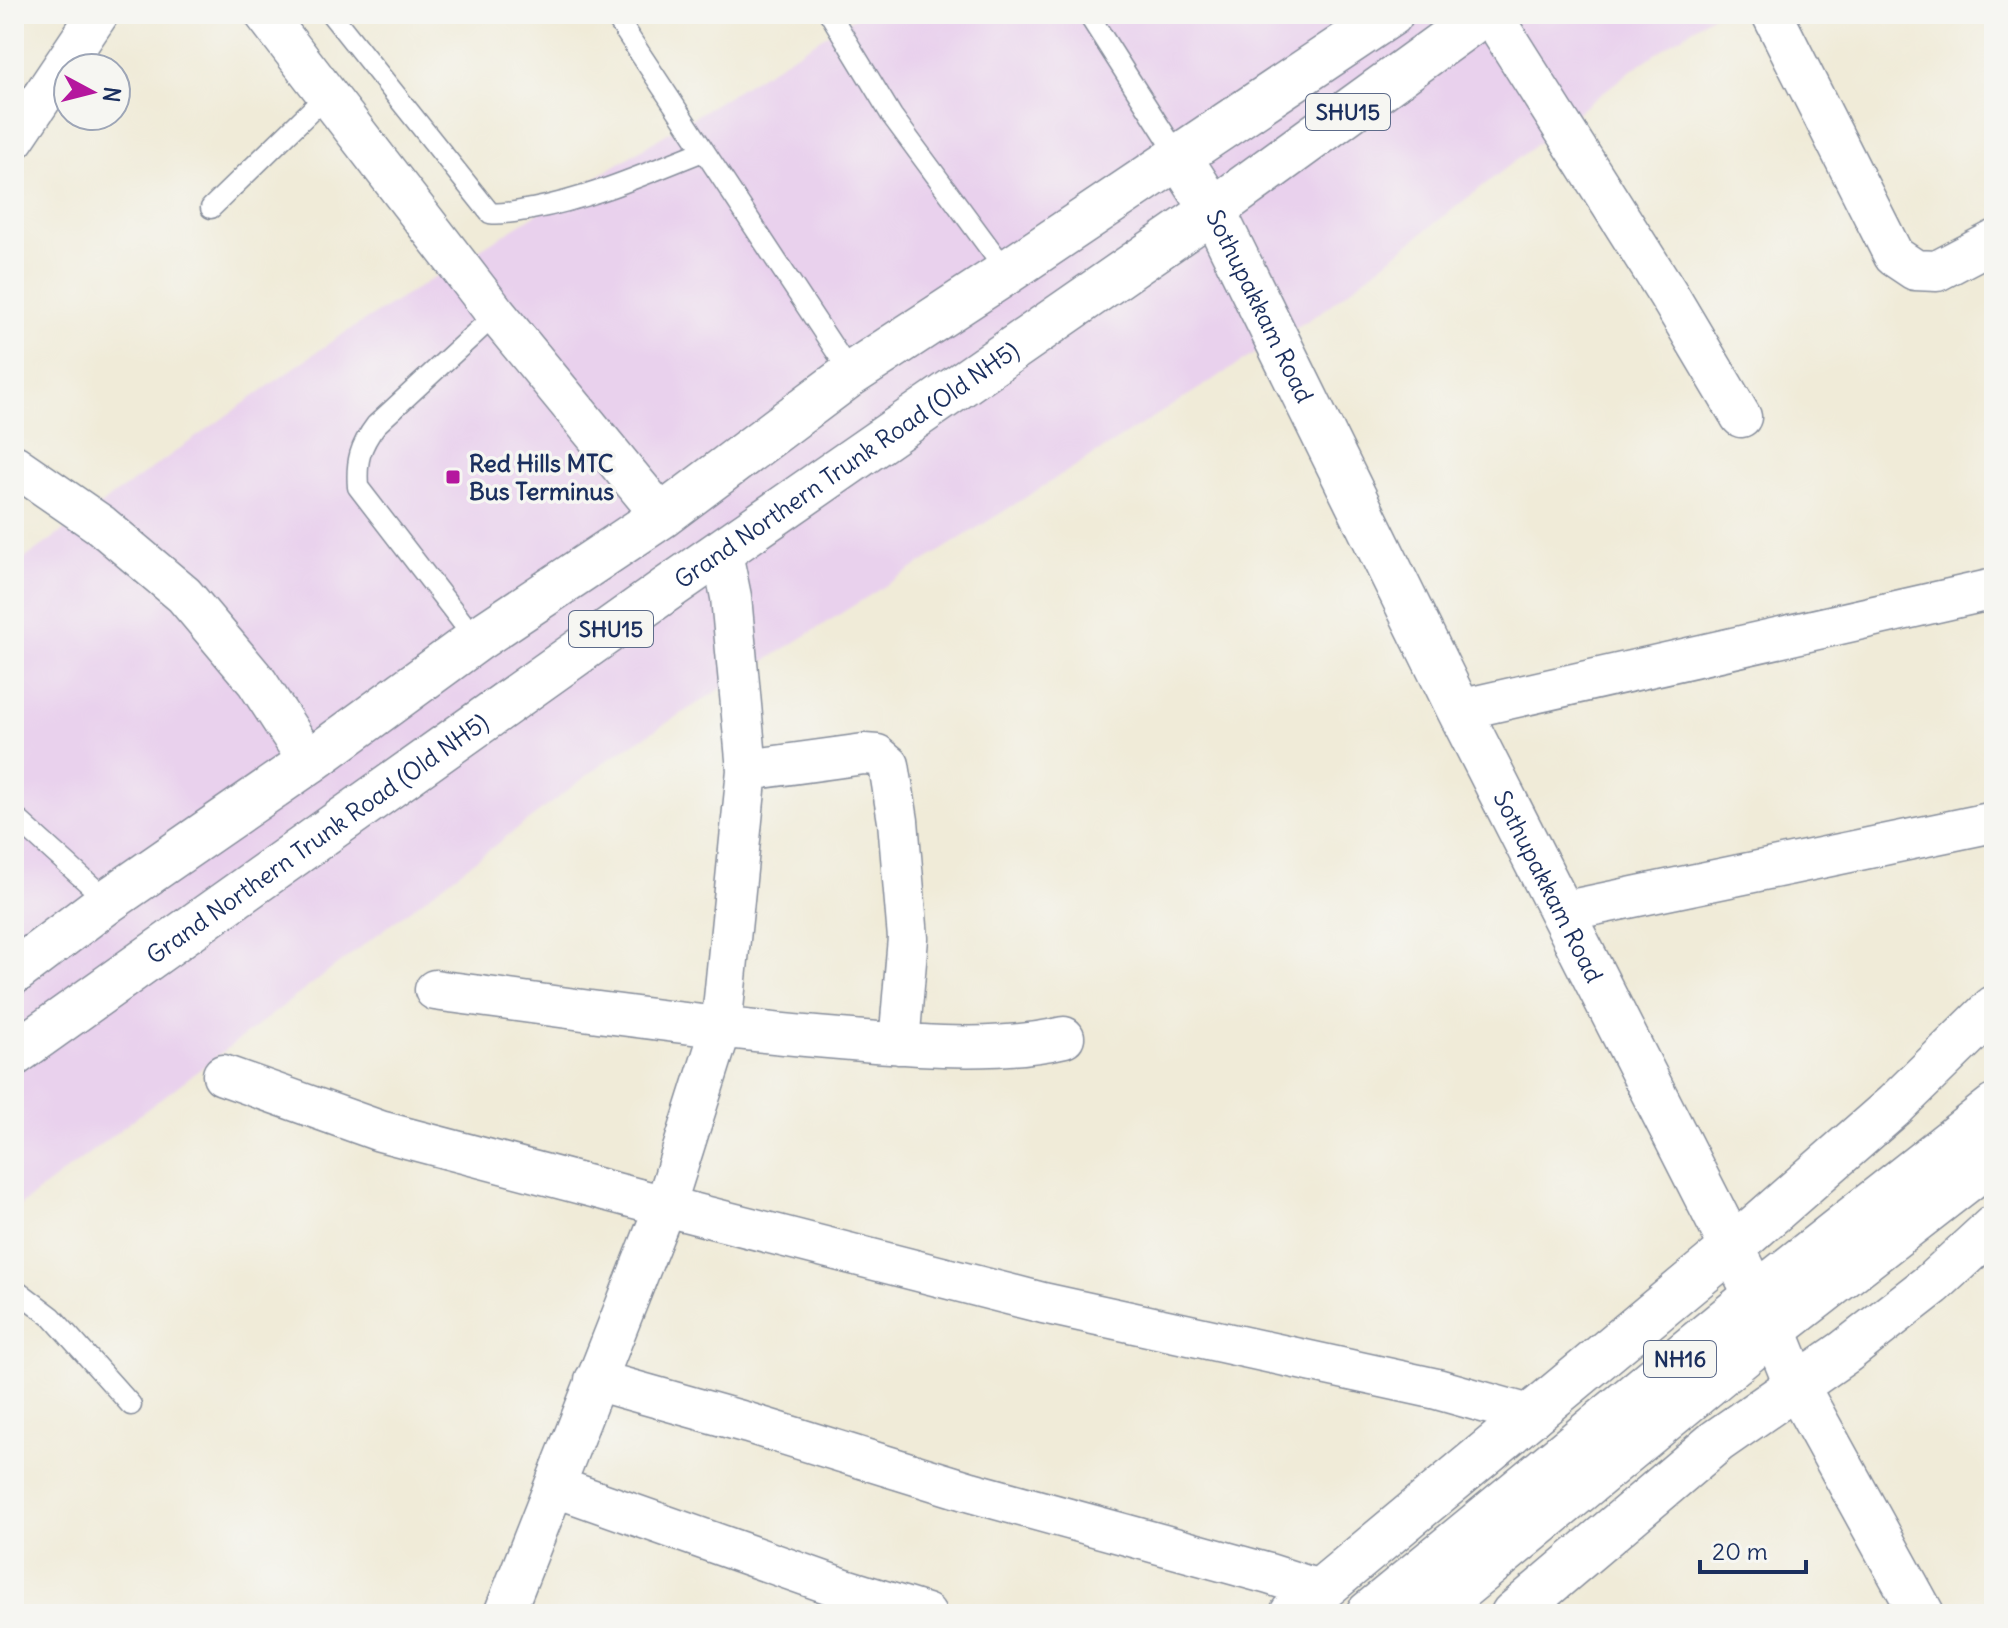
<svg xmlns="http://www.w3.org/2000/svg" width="2008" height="1628" viewBox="0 0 2008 1628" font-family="Delius,sans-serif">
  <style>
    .built { fill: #e9d1ed }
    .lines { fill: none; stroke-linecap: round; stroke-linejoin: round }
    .service-casing { stroke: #868d9b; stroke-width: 23 }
    .minor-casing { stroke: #868d9b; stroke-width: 43 }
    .tertiary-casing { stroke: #868d9b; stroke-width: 47 }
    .primary-casing { stroke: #868d9b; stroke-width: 47 }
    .trunk-casing { stroke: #868d9b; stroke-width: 47 }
    .service { stroke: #fff; stroke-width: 20 }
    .minor { stroke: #fff; stroke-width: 40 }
    .tertiary { stroke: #fff; stroke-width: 44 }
    .primary { stroke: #fff; stroke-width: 44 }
    .trunk { stroke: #fff; stroke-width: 44 }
    .poi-dot { fill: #b5179e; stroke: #f6f6f2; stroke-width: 3 }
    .labels { text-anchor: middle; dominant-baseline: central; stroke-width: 7; stroke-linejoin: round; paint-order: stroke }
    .shield { fill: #f6f6f2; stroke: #5d6b8a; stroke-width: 2 }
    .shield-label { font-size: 22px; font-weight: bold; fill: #1b2f5e }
    .street-label { font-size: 24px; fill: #1b2f5e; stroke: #f6f6f2 }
    .poi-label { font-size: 24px; font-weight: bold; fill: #1b2f5e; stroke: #f6f6f2; text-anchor: start }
  </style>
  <rect width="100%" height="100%" fill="#f6f6f2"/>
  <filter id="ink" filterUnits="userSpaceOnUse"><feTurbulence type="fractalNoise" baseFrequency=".0125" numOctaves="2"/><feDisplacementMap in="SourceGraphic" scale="16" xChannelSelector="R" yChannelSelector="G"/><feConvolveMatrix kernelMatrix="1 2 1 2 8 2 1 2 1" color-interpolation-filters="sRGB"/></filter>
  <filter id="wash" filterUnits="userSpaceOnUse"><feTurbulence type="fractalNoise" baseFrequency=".006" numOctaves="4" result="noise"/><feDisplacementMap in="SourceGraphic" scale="32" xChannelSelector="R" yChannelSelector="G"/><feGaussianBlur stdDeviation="1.8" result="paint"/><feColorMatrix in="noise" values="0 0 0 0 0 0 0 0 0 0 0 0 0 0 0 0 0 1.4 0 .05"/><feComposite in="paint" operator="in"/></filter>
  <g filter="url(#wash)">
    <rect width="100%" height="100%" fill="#f0ebd8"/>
    <path class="built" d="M 860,14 L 1714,14 L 1633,69 L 1321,312 L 609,759 L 14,1210 L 14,566 L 335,339 Z"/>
  </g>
  <g filter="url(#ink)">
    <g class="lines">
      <defs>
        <path id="service" d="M 331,14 L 490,213 C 504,215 518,211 532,209 C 592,198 647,173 703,151
          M 614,14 L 851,374
          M 830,14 L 892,116 L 1007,272
          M 1088,14 L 1179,157
          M 211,208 L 327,95
          M 476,640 L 358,487 C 356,461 360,446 376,425 L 496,314
          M 14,816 L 108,901
          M 14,1288 L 52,1317 L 131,1405"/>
        <path id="minor" d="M 265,14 L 496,314 L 662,516
          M 1491,14 L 1668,294 L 1741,417
          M 1772,14 L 1894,256 L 1915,270 L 1937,271 L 1994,241
          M 14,139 L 98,14
          M 14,465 L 101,525 L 184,595 L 257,682 L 309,762
          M 1459,710 L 1994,589
          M 747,770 L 864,754 L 877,755 L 889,765 L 898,821 L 908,938 L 899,1044
          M 1561,912 L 1994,822
          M 435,990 C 570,1008 704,1028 840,1039 C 908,1045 999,1053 1064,1037
          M 223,1075 L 380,1131 L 665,1206 L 1043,1303 L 1437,1389 L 1533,1416
          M 595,1380 L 748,1423 L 971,1492 L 1269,1574 L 1319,1590
          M 556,1487 L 842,1588 L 926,1614
          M 504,1614 L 665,1206 L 721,1029 L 747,770 L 731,597 L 722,553"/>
        <g id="tertiary">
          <path id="s1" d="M 1179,157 L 1213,210 L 1459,710 L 1774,1330 L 1797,1387 L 1922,1614"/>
          <path d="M 1292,1614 L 1732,1248 L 1895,1105 L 1994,1008"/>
          <path d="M 1513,1614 L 1717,1441 L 1845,1352 L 1932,1284 L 1994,1227"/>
        </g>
        <g id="primary">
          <path d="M 14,972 L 108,901 L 309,762 L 476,640 L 662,516 L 851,374 L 1007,272 L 1391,14"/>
          <path id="s2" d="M 14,1054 L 667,589 L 1213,210 L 1483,14"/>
        </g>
        <path id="trunk" d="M 1368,1614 L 1756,1295 L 1994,1107
          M 1430,1614 L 1774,1330 L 1994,1159"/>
      </defs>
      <use href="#service" class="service-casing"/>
      <use href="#minor" class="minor-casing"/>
      <use href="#tertiary" class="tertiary-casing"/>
      <use href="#primary" class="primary-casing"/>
      <use href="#trunk" class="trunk-casing"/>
      <use href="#service" class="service"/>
      <use href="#minor" class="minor"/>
      <use href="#tertiary" class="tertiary"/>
      <use href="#primary" class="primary"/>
      <use href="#trunk" class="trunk"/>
    </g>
  </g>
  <rect class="poi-dot" x="445" y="469" width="16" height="16" rx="4"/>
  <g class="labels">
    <g class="shield">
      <rect x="1306" y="94" width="84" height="36" rx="6"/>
      <rect x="569" y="611" width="84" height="36" rx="6"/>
      <rect x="1644" y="1341" width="72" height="36" rx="6"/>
    </g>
    <g class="shield-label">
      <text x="1348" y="112">SHU15</text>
      <text x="611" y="629">SHU15</text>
      <text x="1680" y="1359">NH16</text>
    </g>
    <g class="street-label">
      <text stroke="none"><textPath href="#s1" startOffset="170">Sothupakkam Road</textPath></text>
      <text stroke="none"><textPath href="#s2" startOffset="1020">Grand Northern Trunk Road (Old NH5)</textPath></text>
      <text stroke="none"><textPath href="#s2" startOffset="372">Grand Northern Trunk Road (Old NH5)</textPath></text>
      <text stroke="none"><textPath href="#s1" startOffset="818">Sothupakkam Road</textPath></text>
    </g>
    <g class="poi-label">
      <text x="469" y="463">Red Hills MTC<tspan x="469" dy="28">Bus Terminus</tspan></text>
    </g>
  </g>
  <rect width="2008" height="1628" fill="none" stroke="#f6f6f2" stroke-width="48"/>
  <g transform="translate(92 92) rotate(97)"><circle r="38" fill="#f6f6f2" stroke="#9ea6b7" stroke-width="2"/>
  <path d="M0-6L14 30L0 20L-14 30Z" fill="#b5179e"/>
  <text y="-12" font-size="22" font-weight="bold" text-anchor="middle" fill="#1b2f5e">N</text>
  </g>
  <path d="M1700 1560v12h106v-12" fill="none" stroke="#1b2f5e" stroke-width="4"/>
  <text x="1712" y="1560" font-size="24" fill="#1b2f5e" stroke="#f6f6f2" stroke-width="6" paint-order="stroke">20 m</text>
</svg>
